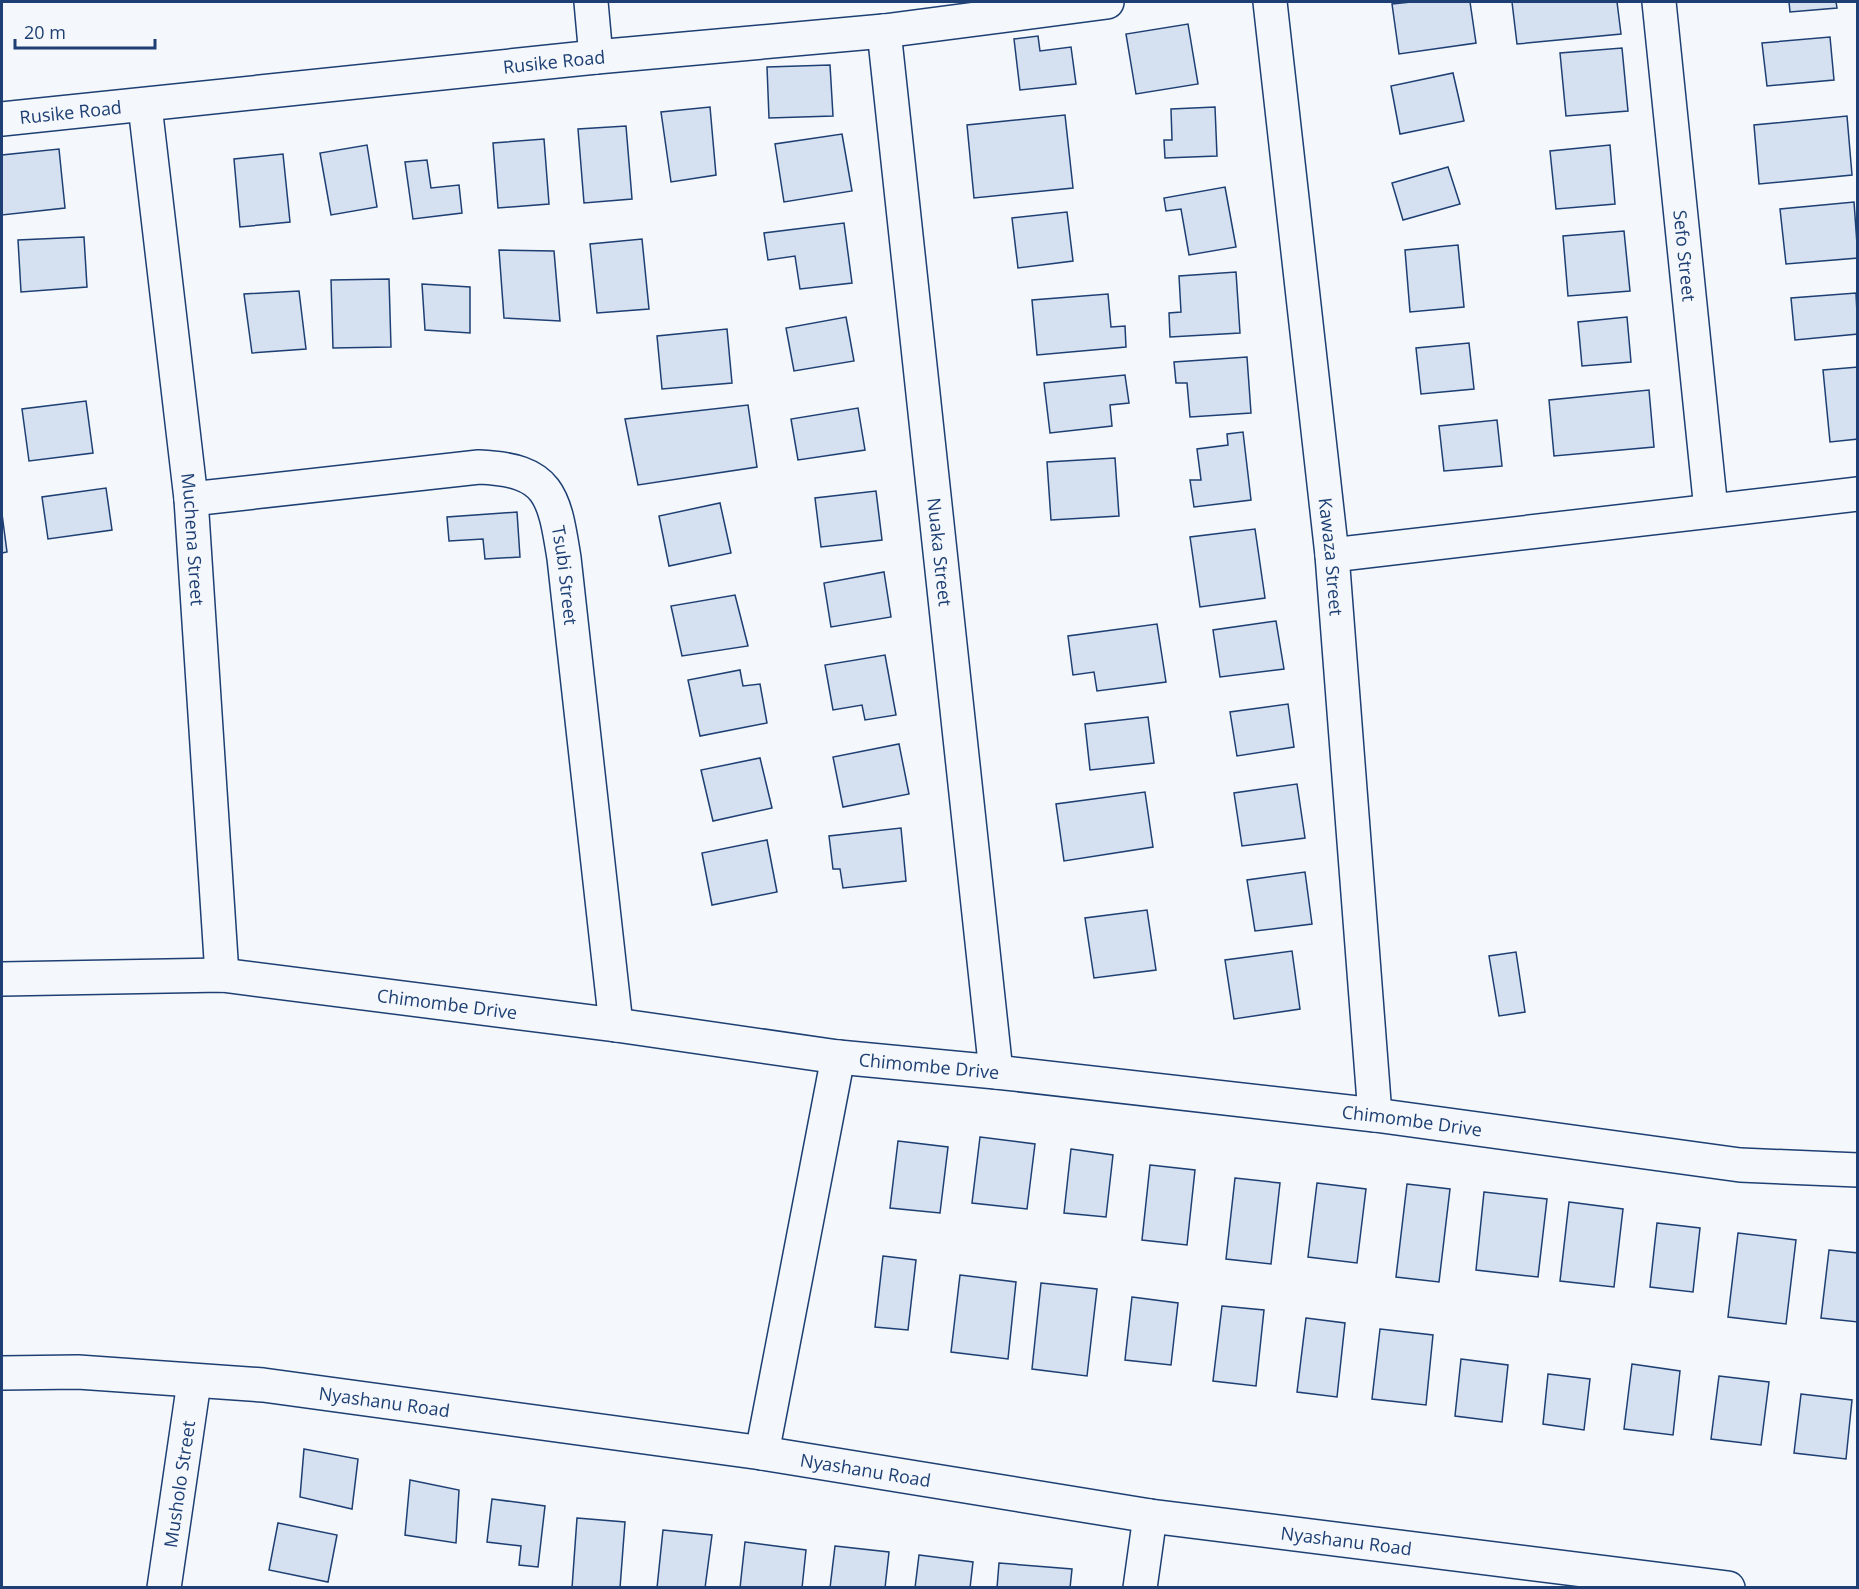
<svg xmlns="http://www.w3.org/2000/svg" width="1859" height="1589" viewBox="0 0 1859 1589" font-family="'Open Sans',sans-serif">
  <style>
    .building { fill: #d5e0f0; stroke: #1d3f73; stroke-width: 1.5 }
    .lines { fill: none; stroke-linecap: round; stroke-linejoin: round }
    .minor-casing { stroke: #1d3f73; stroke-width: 36 }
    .minor { stroke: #f4f7fb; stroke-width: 33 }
    .labels { text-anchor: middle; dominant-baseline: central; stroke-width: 4.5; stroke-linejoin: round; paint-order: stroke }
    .street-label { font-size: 18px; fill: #1d3f73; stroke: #f4f7fb }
  </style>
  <rect width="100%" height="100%" fill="#f4f7fb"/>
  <path class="building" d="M 1411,2 L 1470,2 L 1476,43 L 1399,54 L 1392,4 Z
    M 1512,2 L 1617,2 L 1621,34 L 1517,44 Z
    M 1789,2 L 1836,2 L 1837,8 L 1790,12 Z
    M 1188,24 L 1198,84 L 1136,94 L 1126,34 Z
    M 1038,36 L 1040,51 L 1071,47 L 1076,84 L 1020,90 L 1014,39 Z
    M 1830,37 L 1834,80 L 1767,86 L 1762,43 Z
    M 1622,48 L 1628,111 L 1566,116 L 1560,53 Z
    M 830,65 L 833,116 L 769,118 L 767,67 Z
    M 1453,73 L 1464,121 L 1400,134 L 1391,86 Z
    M 710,107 L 716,175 L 671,182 L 661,112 Z
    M 1215,107 L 1217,156 L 1165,158 L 1164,140 L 1172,140 L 1171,109 Z
    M 1065,115 L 1073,188 L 974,198 L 967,125 Z
    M 1847,116 L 1852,175 L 1759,184 L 1754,125 Z
    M 626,126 L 632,199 L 584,203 L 578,129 Z
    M 842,134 L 852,191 L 784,202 L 775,144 Z
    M 544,139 L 549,204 L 498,208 L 493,143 Z
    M 367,145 L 377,207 L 331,215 L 320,153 Z
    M 1610,145 L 1615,204 L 1556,209 L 1550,151 Z
    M 59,149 L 65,208 L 2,215 L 2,155 Z
    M 283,154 L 290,222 L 240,227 L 234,159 Z
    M 427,160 L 431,188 L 459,185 L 462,213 L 413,219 L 405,162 Z
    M 1448,167 L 1460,204 L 1403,220 L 1392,183 Z
    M 1225,187 L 1236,247 L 1189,255 L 1181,209 L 1166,211 L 1164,198 Z
    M 1854,202 L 1858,258 L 1786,264 L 1780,209 Z
    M 1067,212 L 1073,261 L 1018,268 L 1012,218 Z
    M 844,223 L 852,283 L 800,289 L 795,256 L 768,260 L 764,233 Z
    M 1624,231 L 1630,291 L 1568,296 L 1563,236 Z
    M 84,237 L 87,287 L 21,292 L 18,240 Z
    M 642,239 L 649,309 L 597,313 L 590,244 Z
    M 1458,245 L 1464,307 L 1410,312 L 1405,250 Z
    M 499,250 L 554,251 L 560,321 L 504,318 Z
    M 1236,272 L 1240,333 L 1170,337 L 1169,313 L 1181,312 L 1179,276 Z
    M 389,279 L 391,347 L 333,348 L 331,280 Z
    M 422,284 L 470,287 L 470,333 L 425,330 Z
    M 299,291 L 306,349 L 252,353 L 244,294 Z
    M 1856,293 L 1858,334 L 1795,340 L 1791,298 Z
    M 1108,294 L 1111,327 L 1125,326 L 1126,347 L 1037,355 L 1032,300 Z
    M 846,317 L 854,361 L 794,371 L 786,328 Z
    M 1627,317 L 1631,362 L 1582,366 L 1578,322 Z
    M 727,329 L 732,383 L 662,389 L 657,336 Z
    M 1469,343 L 1474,389 L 1421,394 L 1416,348 Z
    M 1247,357 L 1251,413 L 1190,417 L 1187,383 L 1176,383 L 1174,362 Z
    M 1858,367 L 1858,439 L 1830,442 L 1823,370 Z
    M 1125,375 L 1129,403 L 1110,405 L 1112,426 L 1050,433 L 1044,383 Z
    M 1649,390 L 1654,447 L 1554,456 L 1549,400 Z
    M 86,401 L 93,453 L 29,461 L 22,409 Z
    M 748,405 L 757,467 L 638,485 L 625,419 Z
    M 858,408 L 865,450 L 798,460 L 791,419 Z
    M 1497,420 L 1502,466 L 1444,471 L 1439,426 Z
    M 1243,432 L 1251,500 L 1194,507 L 1190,480 L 1201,480 L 1197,449 L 1228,445 L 1227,434 Z
    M 1115,458 L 1119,516 L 1051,520 L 1047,462 Z
    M 106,488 L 112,530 L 48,539 L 42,497 Z
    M 876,491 L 882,540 L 821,547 L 815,498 Z
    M 720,503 L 731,553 L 669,566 L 659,516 Z
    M 517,512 L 520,557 L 485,559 L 483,539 L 449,541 L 447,517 Z
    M 2,514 L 7,552 L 2,553 Z
    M 1255,529 L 1265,598 L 1200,607 L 1190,537 Z
    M 884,572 L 891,617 L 831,627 L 824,583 Z
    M 735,595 L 748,646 L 682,656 L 671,606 Z
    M 1276,621 L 1284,669 L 1220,677 L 1213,630 Z
    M 1157,624 L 1166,682 L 1097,691 L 1094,672 L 1073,675 L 1068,636 Z
    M 885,655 L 896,715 L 865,720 L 862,705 L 833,710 L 825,665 Z
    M 740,670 L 743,686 L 760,684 L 767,723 L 700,736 L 688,680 Z
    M 1288,704 L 1294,747 L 1237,756 L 1230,712 Z
    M 1148,717 L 1154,763 L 1090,770 L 1085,724 Z
    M 899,744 L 909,794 L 843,807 L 833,757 Z
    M 760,758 L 772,808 L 713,821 L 701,770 Z
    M 1297,784 L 1305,838 L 1242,846 L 1234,793 Z
    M 1145,792 L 1153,847 L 1064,861 L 1056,804 Z
    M 901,828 L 906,881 L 843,888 L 840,869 L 833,869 L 829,836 Z
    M 767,840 L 777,892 L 712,905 L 702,853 Z
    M 1305,872 L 1312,924 L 1255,931 L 1247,880 Z
    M 1147,910 L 1156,970 L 1094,978 L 1085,918 Z
    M 1292,951 L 1300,1009 L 1234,1019 L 1225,960 Z
    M 1516,952 L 1525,1012 L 1499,1016 L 1489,956 Z
    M 980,1137 L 1035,1144 L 1027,1209 L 972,1203 Z
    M 898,1141 L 948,1147 L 940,1213 L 890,1208 Z
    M 1071,1149 L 1113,1155 L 1106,1217 L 1064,1213 Z
    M 1150,1165 L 1195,1170 L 1187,1245 L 1142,1240 Z
    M 1235,1178 L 1280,1183 L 1271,1264 L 1226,1259 Z
    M 1317,1183 L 1366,1189 L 1357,1263 L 1308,1257 Z
    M 1407,1184 L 1450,1189 L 1439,1282 L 1396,1277 Z
    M 1484,1192 L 1547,1199 L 1538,1277 L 1476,1270 Z
    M 1569,1202 L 1623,1209 L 1614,1287 L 1560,1281 Z
    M 1657,1223 L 1700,1228 L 1693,1292 L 1650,1287 Z
    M 1738,1233 L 1796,1240 L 1786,1324 L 1728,1317 Z
    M 1829,1250 L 1858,1253 L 1858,1322 L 1821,1318 Z
    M 883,1256 L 916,1260 L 908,1330 L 875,1327 Z
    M 960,1275 L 1016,1282 L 1008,1359 L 951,1352 Z
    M 1041,1283 L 1097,1289 L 1087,1376 L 1032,1369 Z
    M 1132,1297 L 1178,1303 L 1171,1365 L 1125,1360 Z
    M 1222,1306 L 1264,1310 L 1256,1386 L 1213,1381 Z
    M 1306,1318 L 1345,1323 L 1337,1397 L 1297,1392 Z
    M 1380,1329 L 1433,1335 L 1426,1405 L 1372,1399 Z
    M 1461,1359 L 1508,1365 L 1502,1422 L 1455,1416 Z
    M 1632,1364 L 1680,1371 L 1673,1435 L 1624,1429 Z
    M 1548,1374 L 1590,1379 L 1584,1430 L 1543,1424 Z
    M 1719,1376 L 1769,1382 L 1761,1445 L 1711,1439 Z
    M 1801,1394 L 1852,1400 L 1846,1459 L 1794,1453 Z
    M 304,1449 L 358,1459 L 352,1509 L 300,1497 Z
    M 410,1480 L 459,1490 L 456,1543 L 405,1535 Z
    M 492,1499 L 545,1506 L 538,1567 L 519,1565 L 521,1546 L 487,1542 Z
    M 577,1518 L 625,1522 L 620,1588 L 572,1588 Z
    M 278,1523 L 337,1535 L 328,1582 L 269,1570 Z
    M 663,1530 L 712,1535 L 705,1588 L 657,1588 Z
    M 745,1542 L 806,1550 L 802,1588 L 740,1588 Z
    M 835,1546 L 889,1552 L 885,1588 L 830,1588 Z
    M 919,1555 L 973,1562 L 970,1588 L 915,1588 Z
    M 999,1563 L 1072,1569 L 1070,1588 L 997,1588 Z"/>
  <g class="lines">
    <defs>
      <g id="minor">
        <path d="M 591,2 L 596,57"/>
        <path id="s1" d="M 1270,2 L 1332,555 L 1375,1115"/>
        <path id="s2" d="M 1659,2 L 1711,510"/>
        <path id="s3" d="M 884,31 L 996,1072"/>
        <path id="s4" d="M 145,106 L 191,499 L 222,975"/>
        <path id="s5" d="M 2,119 L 596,57 L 884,31 L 1107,2"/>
        <path id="s6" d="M 191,499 L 479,467 C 550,470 554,495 564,558 L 616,1025"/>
        <path d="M 1332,555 L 1858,494"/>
        <path id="s7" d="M 2,979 L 222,975 L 616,1025 L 838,1057 L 996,1072 L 1375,1115 L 1740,1165 L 1858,1170"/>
        <path id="s8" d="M 2,1373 L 78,1372 L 263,1385 L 762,1453 L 1150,1516 L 1728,1588"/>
        <path d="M 762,1453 L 838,1057"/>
        <path id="s9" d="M 164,1588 L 194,1382"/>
        <path d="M 1140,1588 L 1150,1516"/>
      </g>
    </defs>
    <use href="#minor" class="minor-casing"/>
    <use href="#minor" class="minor"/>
  </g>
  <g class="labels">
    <g class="street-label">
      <text stroke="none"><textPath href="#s5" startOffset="555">Rusike Road</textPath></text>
      <text stroke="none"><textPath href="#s5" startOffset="69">Rusike Road</textPath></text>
      <text stroke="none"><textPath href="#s2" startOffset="255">Sefo Street</textPath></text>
      <text stroke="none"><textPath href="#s4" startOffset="436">Muchena Street</textPath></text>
      <text stroke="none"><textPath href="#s3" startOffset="524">Nuaka Street</textPath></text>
      <text stroke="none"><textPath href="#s1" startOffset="558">Kawaza Street</textPath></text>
      <text stroke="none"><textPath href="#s6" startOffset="450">Tsubi Street</textPath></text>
      <text stroke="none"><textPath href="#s7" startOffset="447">Chimombe Drive</textPath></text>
      <text stroke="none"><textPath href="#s7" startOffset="933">Chimombe Drive</textPath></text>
      <text stroke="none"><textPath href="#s7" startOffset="1419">Chimombe Drive</textPath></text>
      <text stroke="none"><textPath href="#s8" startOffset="384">Nyashanu Road</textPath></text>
      <text stroke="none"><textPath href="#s8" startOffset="870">Nyashanu Road</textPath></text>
      <text stroke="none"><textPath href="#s9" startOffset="105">Musholo Street</textPath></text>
      <text stroke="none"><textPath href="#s8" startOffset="1356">Nyashanu Road</textPath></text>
    </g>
  </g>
  <rect width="1859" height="1589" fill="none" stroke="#1d3f73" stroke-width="6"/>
  <path d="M15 39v9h140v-9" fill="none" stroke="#1d3f73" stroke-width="3"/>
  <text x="24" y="39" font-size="18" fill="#1d3f73" stroke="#f4f7fb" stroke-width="4.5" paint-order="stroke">20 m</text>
</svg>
